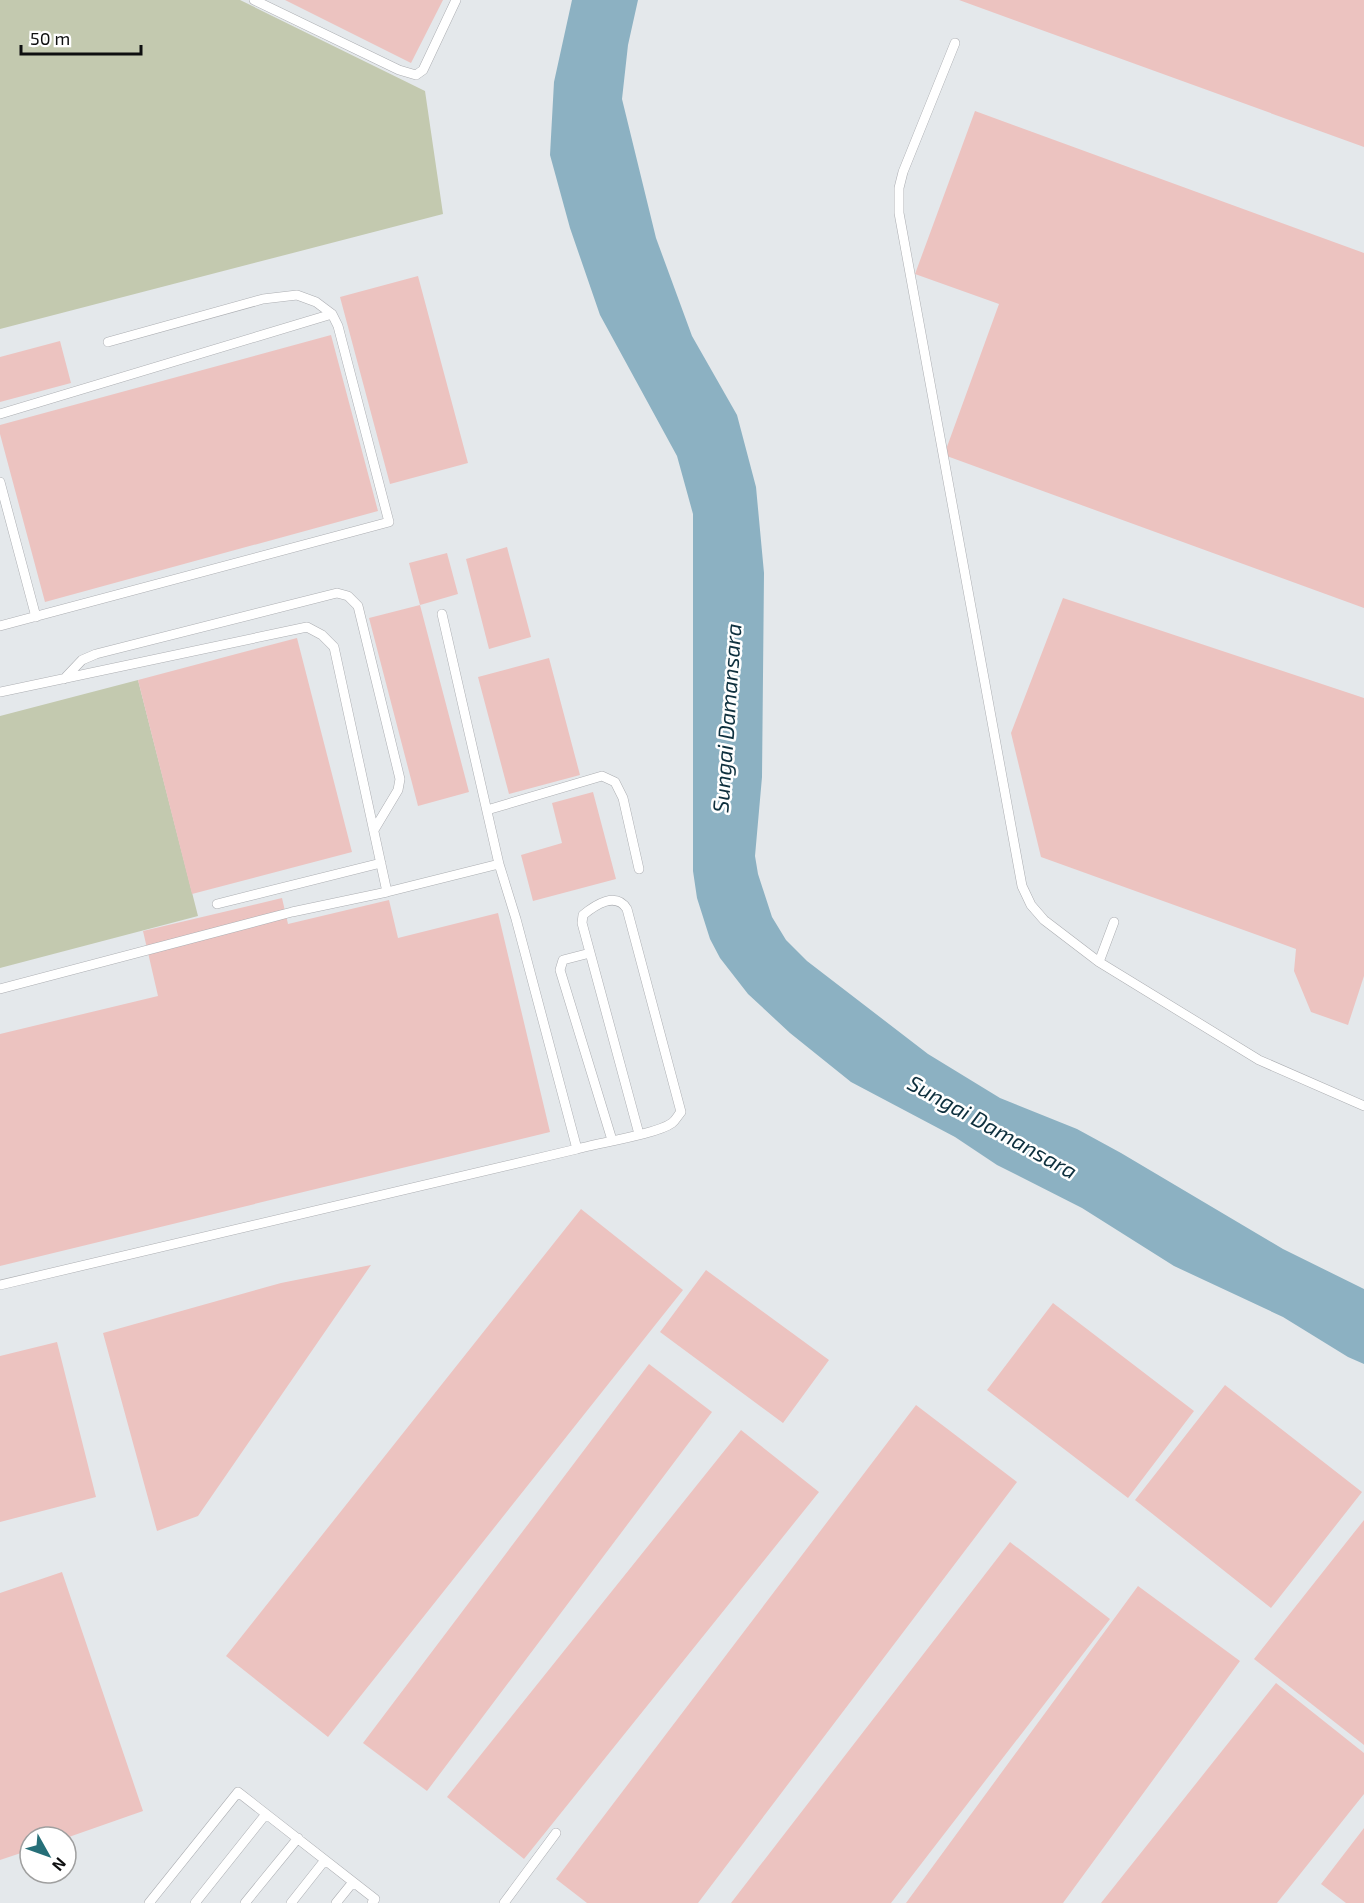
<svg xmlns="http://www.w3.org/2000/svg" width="1364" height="1903" viewBox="0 0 1364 1903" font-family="'Exo 2',sans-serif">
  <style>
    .green { fill: #c3c9af }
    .water { fill: #8cb1c2 }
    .building { fill: #ecc3c0 }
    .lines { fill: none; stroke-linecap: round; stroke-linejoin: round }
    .lane-casing { stroke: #acaeb2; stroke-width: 10 }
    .lane { stroke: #fff; stroke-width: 9 }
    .labels { text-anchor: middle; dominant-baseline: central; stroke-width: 5; stroke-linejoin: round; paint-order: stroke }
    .water-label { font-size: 22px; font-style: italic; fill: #0e303e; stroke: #fff }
  </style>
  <rect width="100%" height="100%" fill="#e4e8eb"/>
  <path class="green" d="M 0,0 L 240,0 L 425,91 L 443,214 L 0,329 Z
    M 138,680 L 198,916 L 0,968 L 0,716 Z"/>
  <path class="water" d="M 572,0 L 638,0 L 628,45 L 622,99 L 656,238 L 692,336 L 737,415 L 756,487 L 764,573 L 762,777 L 755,856 L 758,874 L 772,917 L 786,940 L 807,961 L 928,1054 L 1000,1098 L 1077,1129 L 1121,1153 L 1283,1249 L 1364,1289 L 1364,1364 L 1348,1357 L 1283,1317 L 1174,1266 L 1082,1208 L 997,1165 L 955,1137 L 851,1082 L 790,1033 L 748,994 L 720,958 L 710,939 L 697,898 L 693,871 L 693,514 L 677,456 L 600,315 L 570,228 L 550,155 L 554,82 Z"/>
  <path class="building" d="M 285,0 L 443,0 L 411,63 Z
    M 959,0 L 1364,0 L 1364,147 Z
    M 975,111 L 1364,253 L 1364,608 L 944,455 L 999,304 L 915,274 Z
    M 418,276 L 468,463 L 390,484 L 340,297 Z
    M 331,335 L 378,511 L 45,602 L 0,434 L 0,425 Z
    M 60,341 L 71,383 L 0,402 L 0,357 Z
    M 507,547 L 531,637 L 489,649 L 466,559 Z
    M 447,553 L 458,594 L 420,605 L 409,563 Z
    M 1063,598 L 1364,698 L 1364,976 L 1348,1025 L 1311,1012 L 1294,971 L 1296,949 L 1041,857 L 1011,733 Z
    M 420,605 L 469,792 L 418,806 L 369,618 Z
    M 297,638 L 352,852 L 192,894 L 138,680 Z
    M 549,658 L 580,775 L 509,794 L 478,677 Z
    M 593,792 L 616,879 L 533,901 L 521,855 L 562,843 L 552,803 Z
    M 282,898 L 288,924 L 389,900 L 398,938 L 498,913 L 550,1132 L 0,1266 L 0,1034 L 158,996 L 143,931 Z
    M 581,1209 L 683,1290 L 328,1737 L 226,1656 Z
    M 371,1265 L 198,1516 L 157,1531 L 103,1333 L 281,1283 Z
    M 706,1270 L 829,1360 L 783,1423 L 660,1332 Z
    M 1053,1303 L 1194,1411 L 1128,1498 L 987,1390 Z
    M 57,1342 L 96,1497 L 0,1522 L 0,1356 Z
    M 649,1364 L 712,1412 L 427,1791 L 363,1743 Z
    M 1225,1385 L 1362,1492 L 1271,1608 L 1135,1500 Z
    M 916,1405 L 1017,1482 L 698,1903 L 587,1903 L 556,1879 Z
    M 741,1430 L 819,1492 L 524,1859 L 447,1797 Z
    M 1364,1520 L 1364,1745 L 1254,1659 Z
    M 1010,1542 L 1110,1619 L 891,1903 L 731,1903 Z
    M 62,1572 L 143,1811 L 66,1838 L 30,1837 L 30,1850 L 0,1860 L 0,1593 Z
    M 1138,1586 L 1240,1661 L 1063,1903 L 906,1903 Z
    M 1276,1683 L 1364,1753 L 1364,1794 L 1277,1903 L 1101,1903 Z
    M 1364,1828 L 1364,1903 L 1346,1903 L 1321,1884 Z"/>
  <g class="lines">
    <defs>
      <path id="lane" d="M 254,0 L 399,70 L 416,75 L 423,70 L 456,0
        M 955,43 L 903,172 L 899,188 L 899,213 L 1022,886 L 1031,905 L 1044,920 L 1099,962 L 1259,1060 L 1364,1106
        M 0,414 L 332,314
        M 0,482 L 36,617
        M 442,614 L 499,864
        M 0,626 L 389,522 L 338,326 L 332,314 L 316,302 L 297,295 L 263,299 L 108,342
        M 64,679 L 82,660 L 96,654 L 337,593 L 348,596 L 358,606 L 400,779 L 398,790 L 374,830
        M 0,692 L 307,627 L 322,635 L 334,647 L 387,892
        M 487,810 L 602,776 L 615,782 L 623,798 L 639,869
        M 217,904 L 381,863
        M 590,953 L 563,960 L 560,970 L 612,1140
        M 1099,962 L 1114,922
        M 0,989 L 292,912 L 387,892 L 499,864 L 516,919 L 577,1149
        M 0,1285 L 577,1149 C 598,1143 657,1134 672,1123 C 676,1120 678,1115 681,1112 L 627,909 C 616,891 595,905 583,915 L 582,923 L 639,1134
        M 149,1903 L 238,1792 L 375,1899 L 372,1903
        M 195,1903 L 266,1814
        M 245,1903 L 298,1838
        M 291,1903 L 325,1860
        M 336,1903 L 353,1882
        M 504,1903 L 556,1833"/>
    </defs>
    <use href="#lane" class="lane-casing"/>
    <use href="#lane" class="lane"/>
  </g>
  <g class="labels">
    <g class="water-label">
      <text transform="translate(726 718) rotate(-86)">Sungai Damansara</text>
      <text transform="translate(993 1126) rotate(29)">Sungai Damansara</text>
    </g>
  </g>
  <g transform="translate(48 1855) rotate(130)"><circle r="28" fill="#ffffff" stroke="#9f9f9f" stroke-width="1.5"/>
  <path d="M0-4.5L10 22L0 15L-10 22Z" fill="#266f78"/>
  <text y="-9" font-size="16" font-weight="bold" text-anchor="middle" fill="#0e0f10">N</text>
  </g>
  <path d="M21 45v9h120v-9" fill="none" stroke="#0e0f10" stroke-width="3"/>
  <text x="30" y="45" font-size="18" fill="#0e0f10" stroke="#ffffff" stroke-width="4.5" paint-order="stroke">50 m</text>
</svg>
